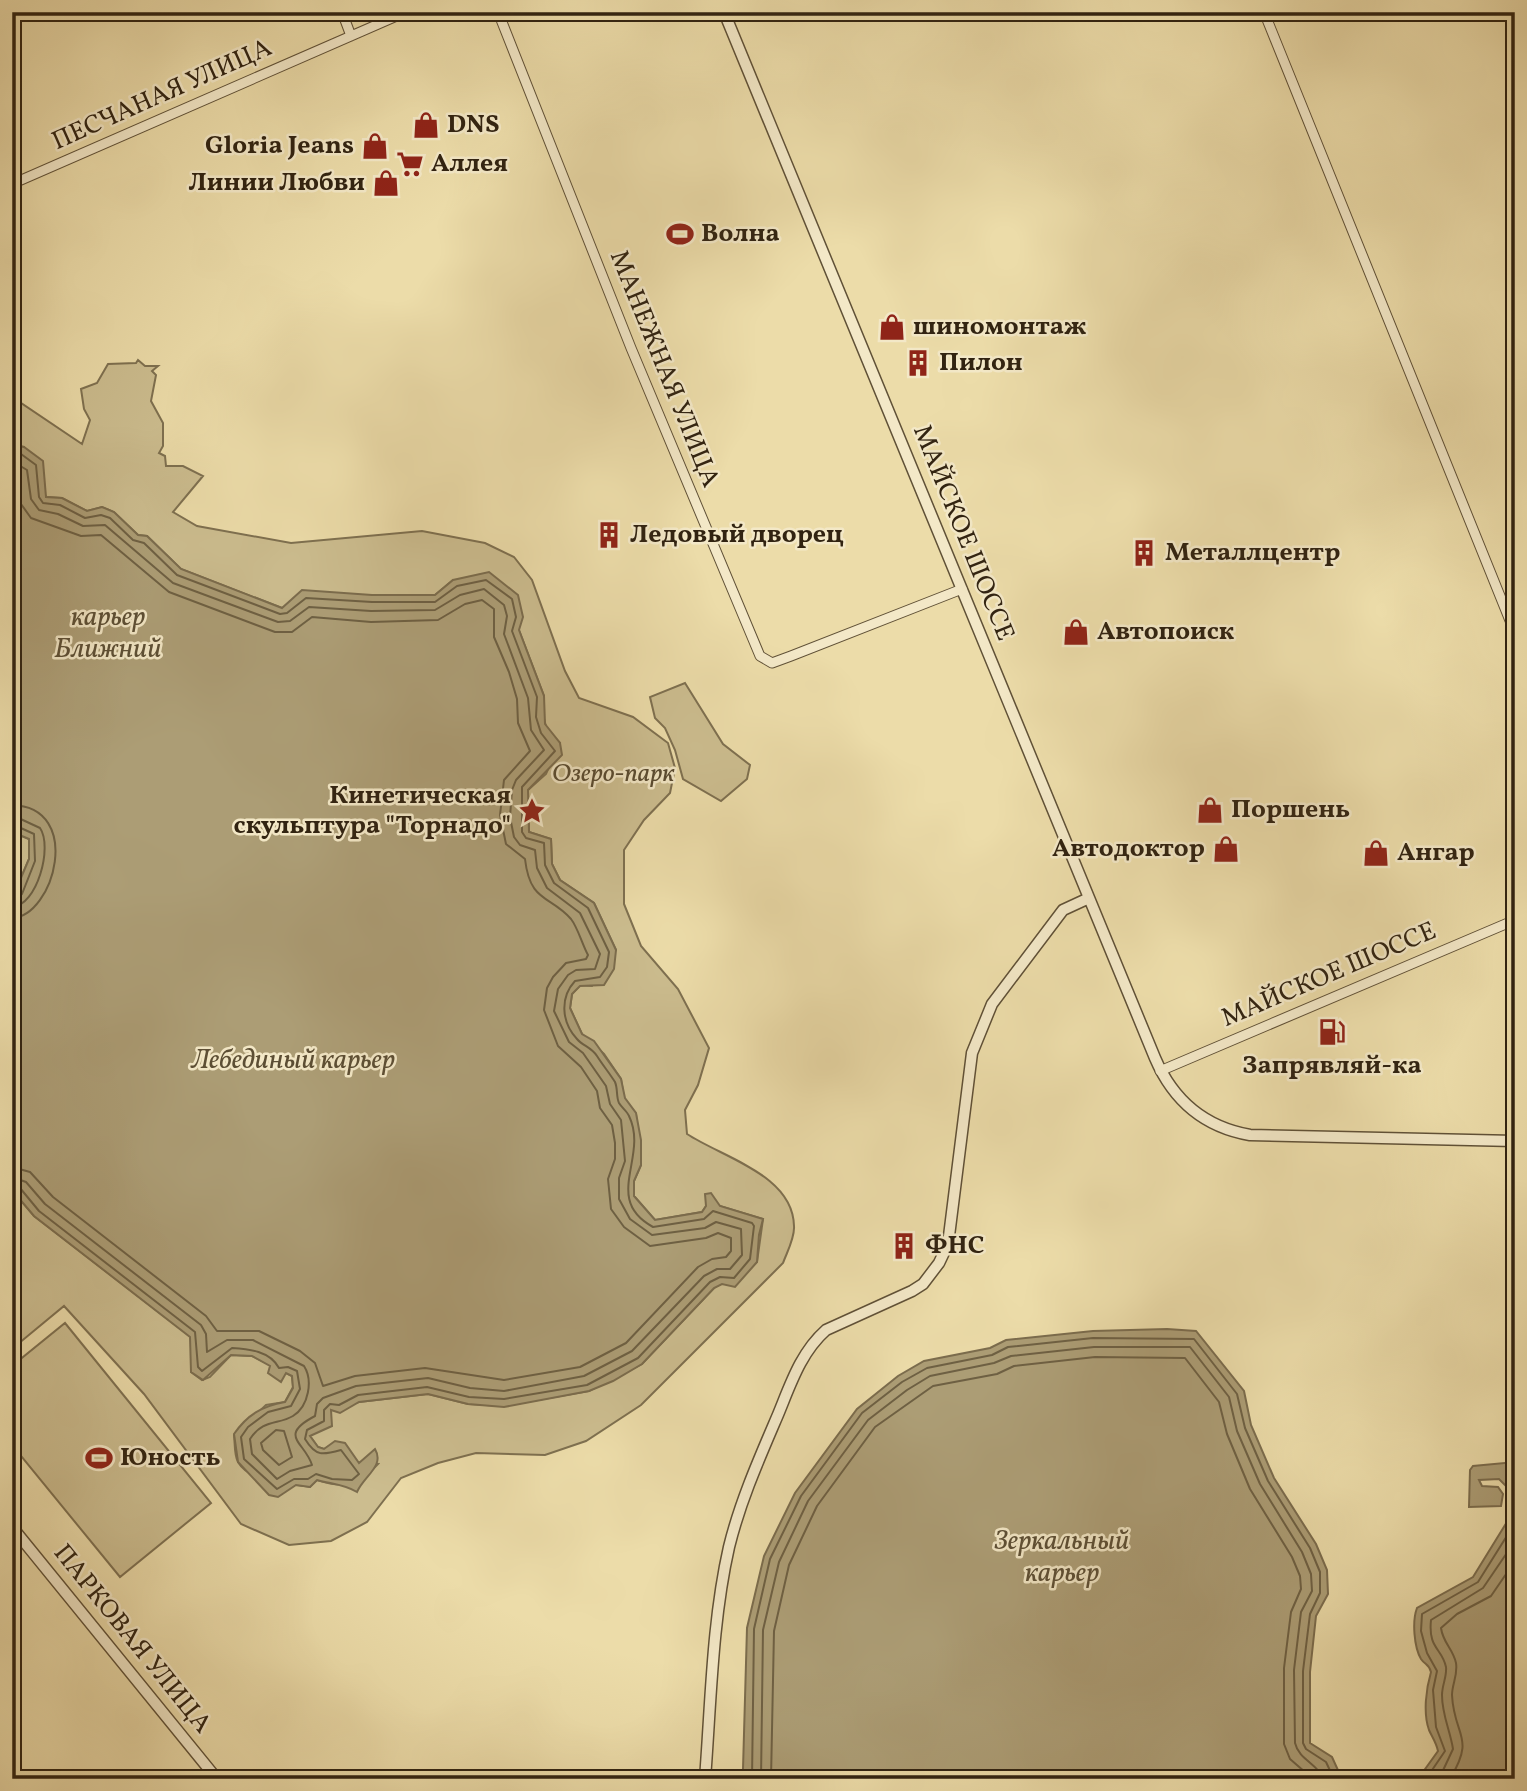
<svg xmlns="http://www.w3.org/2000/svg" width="1527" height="1791" viewBox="0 0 1527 1791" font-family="Vollkorn,serif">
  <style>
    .green { fill: #ccbd8f; stroke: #7e7050; stroke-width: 2 }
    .water { fill: #ac9d75; stroke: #7b6c4d; stroke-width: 2 }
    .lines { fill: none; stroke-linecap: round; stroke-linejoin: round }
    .shore { stroke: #6e6043; stroke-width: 2 }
    .minor-casing { stroke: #605137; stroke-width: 11 }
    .tertiary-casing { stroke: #605137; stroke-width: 13 }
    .minor { stroke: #f3e8c7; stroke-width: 9 }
    .tertiary { stroke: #f3e8c7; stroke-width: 10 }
    .labels { text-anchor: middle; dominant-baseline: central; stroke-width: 5; stroke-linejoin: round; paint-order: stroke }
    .street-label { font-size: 26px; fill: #312311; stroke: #f3e8c7 }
    .poi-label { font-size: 26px; font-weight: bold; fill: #312311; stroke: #f3e8c7; text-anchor: start }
    .park-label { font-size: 26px; font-style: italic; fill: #584a30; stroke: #f3e8c7 }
    .water-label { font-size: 28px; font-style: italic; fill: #5c4e34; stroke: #f3e8c7 }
  </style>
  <rect width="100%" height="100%" fill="#ecdca9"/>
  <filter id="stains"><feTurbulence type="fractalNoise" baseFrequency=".00286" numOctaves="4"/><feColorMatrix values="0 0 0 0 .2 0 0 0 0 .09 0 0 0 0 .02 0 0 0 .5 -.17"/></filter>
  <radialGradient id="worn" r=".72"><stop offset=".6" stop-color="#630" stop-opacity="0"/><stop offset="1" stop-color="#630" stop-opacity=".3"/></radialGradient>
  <path class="green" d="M 138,360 L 145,366 L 158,366 L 152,371 L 156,375 L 151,401 L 163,423 L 163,446 L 159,453 L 165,456 L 166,466 L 183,466 L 203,476 L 173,512 L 197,526 L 291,543 L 422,531 L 485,543 L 514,557 L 532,580 L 565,671 L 579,698 L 633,717 L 668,743 L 675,768 L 670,793 L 644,820 L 624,850 L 624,904 L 641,946 L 678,989 L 709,1048 L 698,1085 L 685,1110 L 687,1134 C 724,1158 793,1175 794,1226 C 795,1238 787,1252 783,1263 L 641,1405 L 586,1441 L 545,1455 L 476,1453 L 438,1463 L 401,1478 L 367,1522 L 331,1541 L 289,1545 L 241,1524 L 144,1394 L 64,1306 L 12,1349 L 12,1190 L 34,1216 L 191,1337 L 191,1372 L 202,1380 L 210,1377 L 231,1355 L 252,1356 L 292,1376 L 293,1387 L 285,1402 L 266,1405 L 234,1435 C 235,1442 234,1455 238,1462 C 250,1483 289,1483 310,1487 L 317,1480 C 346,1489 356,1487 378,1464 L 359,1463 L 331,1445 L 324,1449 L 318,1447 L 310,1436 L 331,1410 L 359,1402 L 428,1394 L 468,1404 L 504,1406 L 589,1391 L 642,1364 L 715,1287 L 757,1262 L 763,1219 L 720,1206 L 706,1206 L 702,1212 L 655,1220 L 634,1196 L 634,1181 L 641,1165 L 636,1114 L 624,1098 L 621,1079 L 604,1054 L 582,1034 L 570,1008 L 572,994 L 580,985 L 592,986 L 616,950 L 594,903 L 560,880 L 552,864 L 551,839 L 529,832 L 528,790 L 546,774 L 560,743 L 547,730 L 543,715 L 544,696 L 519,630 L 453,580 L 435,595 L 372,595 L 282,608 L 181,569 L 147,536 L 138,535 L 114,512 L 102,507 L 87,511 L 62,498 L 46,497 L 24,447 L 12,445 L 12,397 L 82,444 L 90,420 L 84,409 L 81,389 L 97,383 L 108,364 L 136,363 Z
    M 685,683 L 723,744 L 750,765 L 747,779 L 721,801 L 683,779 L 675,750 L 665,728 L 655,718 L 650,697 Z
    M 12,827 L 17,834 L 29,839 L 29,859 L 12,899 Z
    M 65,1323 L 211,1503 L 120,1577 L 12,1445 L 12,1366 Z"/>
  <path class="water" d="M 12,445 L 24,447 L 43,461 L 46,497 L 62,498 L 87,511 L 102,507 L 114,512 L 138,535 L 147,536 L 181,569 L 282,608 L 302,590 L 372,595 L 435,595 L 453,580 L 489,572 L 518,595 L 523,617 L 519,630 L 544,696 L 545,724 L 560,743 L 562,755 L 528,790 L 529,832 L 551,839 L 552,864 L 560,880 L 594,903 L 616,950 L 614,969 L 604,985 L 580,986 L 572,994 L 570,1008 L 582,1034 L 594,1041 L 621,1079 L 625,1098 L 636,1113 L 641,1140 L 641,1165 L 634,1181 L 634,1196 L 655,1220 L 702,1212 L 706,1206 L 705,1194 L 711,1193 L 720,1206 L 763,1219 L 759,1235 L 757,1262 L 735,1287 L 722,1284 L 714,1288 L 642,1364 L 613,1381 L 589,1391 L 504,1407 L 468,1404 L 428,1394 L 359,1402 L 340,1413 L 331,1410 L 332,1426 L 310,1436 L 318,1447 L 324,1449 L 335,1441 L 345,1443 L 359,1463 L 375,1449 C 385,1466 364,1476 357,1492 C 344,1484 331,1484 317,1480 L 310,1487 L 296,1485 L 278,1497 L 269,1495 L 238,1462 L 234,1434 C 247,1415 262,1406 285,1402 L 293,1388 L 292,1376 L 286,1373 L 281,1382 L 268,1373 L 270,1366 L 252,1356 L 231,1355 L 203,1380 L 191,1372 L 190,1337 L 34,1216 L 12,1190 L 12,899 L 29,859 L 29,839 L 17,834 L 12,827 Z
    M 1167,1329 L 1196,1331 L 1244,1391 L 1251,1425 L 1274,1478 L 1316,1544 L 1327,1570 L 1328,1594 L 1316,1616 L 1310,1672 L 1310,1743 L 1332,1757 L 1342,1779 L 746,1779 L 743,1769 L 747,1628 L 764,1556 L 795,1493 L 857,1409 L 898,1376 L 924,1361 L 990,1348 L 1006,1340 L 1093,1331 Z
    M 1515,1462 L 1515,1779 L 1418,1779 L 1438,1751 C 1436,1742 1432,1737 1429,1730 C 1423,1713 1426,1689 1431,1672 C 1429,1664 1425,1665 1421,1659 C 1414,1647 1412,1621 1417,1608 L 1473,1577 L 1510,1517 L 1508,1503 L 1512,1492 L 1499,1479 L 1479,1480 L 1482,1486 L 1498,1487 L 1503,1494 L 1501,1506 L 1469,1507 L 1470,1470 L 1473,1466 Z"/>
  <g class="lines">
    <path class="shore" d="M 12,452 L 21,454 L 36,465 L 39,497 L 43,503 L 60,505 L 85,518 L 101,515 L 110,518 L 133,540 L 144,543 L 177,575 L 280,614 L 287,613 L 306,598 L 372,602 L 435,602 L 457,586 L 486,580 L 512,599 L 516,617 L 512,631 L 537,697 L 536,717 L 541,733 L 555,751 L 522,787 L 522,832 L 526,838 L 544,843 L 545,865 L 554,883 L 588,908 L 609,952 L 607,967 L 600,977 L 575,981 C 560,997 561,1022 577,1039 C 583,1046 591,1047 597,1056 C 602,1064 610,1074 615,1082 C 618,1089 616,1097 619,1103 C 622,1108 627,1111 629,1116 C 649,1157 602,1199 653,1227 L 704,1219 L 713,1211 L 752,1223 L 754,1226 L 750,1259 L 734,1278 L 720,1277 L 710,1282 L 638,1358 L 587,1385 L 504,1399 L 469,1397 L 427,1387 L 358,1395 L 339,1405 L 330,1404 L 324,1410 L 324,1421 L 307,1430 L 305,1439 C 316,1457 323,1455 341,1450 L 359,1474 L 352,1480 L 332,1479 L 316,1474 L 308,1479 L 294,1479 L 277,1489 L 244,1459 L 241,1437 L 248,1427 L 268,1412 L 291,1406 L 300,1389 L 297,1371 L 288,1367 L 279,1368 C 270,1351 249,1349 232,1348 L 202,1371 L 198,1367 L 195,1332 L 39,1211 L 20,1188 L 12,1186
      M 12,461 L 27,470 L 31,499 L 39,510 L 58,514 L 83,526 L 105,525 L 173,583 L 278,622 L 290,621 L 309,607 L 371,611 L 435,610 L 460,595 L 484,589 L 504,605 L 507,616 L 504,634 L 528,698 L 531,730 L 544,750 L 516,780 L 512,790 L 510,817 L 514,837 L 520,845 L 535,850 L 537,868 L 547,888 L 580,913 L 600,954 L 595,969 L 576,970 L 568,975 L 558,989 L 554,1011 L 569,1042 L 583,1053 L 606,1086 L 610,1104 L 621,1120 L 625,1161 L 619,1178 L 619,1199 L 630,1219 L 652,1235 L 705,1228 L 716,1222 L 741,1229 L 742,1255 L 730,1269 L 717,1269 L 704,1276 L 632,1351 L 584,1376 L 504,1391 L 470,1388 L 428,1378 L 356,1386 L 323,1398 L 317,1404 L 315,1416 C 277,1436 305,1442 312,1465 L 290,1471 L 277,1479 L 252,1454 L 250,1439 C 263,1419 278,1425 293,1416 C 309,1406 313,1380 304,1366 L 253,1340 L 227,1340 L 207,1352 L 206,1334 L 201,1325 L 45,1204 L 26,1182 L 12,1177
      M 12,472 L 18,476 L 21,504 L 31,518 L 81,536 L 101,535 L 169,592 L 275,632 L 292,632 L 312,617 L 371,622 L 438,620 L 465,604 L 482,600 L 494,609 L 494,637 L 509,672 L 517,699 L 518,723 L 530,751 L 504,780 L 500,815 L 506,844 L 525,859 C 530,903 550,895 571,919 C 578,928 582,944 588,955 L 586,959 L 566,963 L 553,977 L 547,988 L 544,1010 L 558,1046 L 581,1067 L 597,1091 L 600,1108 L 612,1125 L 615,1143 L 615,1159 L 608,1179 L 611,1209 L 624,1227 L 650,1246 L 706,1238 L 718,1233 L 731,1238 L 731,1251 L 726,1257 L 712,1259 L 698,1267 L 626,1343 L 580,1367 L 504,1380 L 425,1368 L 355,1376 L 323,1386 L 315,1363 L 300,1351 L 259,1331 L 217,1331 L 206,1316 L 53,1197 L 30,1172 L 12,1167
      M 12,805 C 84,807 54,917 12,918
      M 12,815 L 40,828 C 53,847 37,906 12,907
      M 12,824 L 34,834 L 35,861 L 22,894 L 12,899
      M 276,1430 L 284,1431 L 292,1457 L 279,1465 L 263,1450 L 261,1443 Z
      M 752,1779 L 754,1629 L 770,1559 L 801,1496 L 862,1413 L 902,1382 L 927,1368 L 992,1355 L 1008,1347 L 1093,1338 L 1194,1339 L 1237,1394 L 1245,1428 L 1268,1481 L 1310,1548 L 1320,1572 L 1320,1593 L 1310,1614 L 1303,1671 L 1303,1743 L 1306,1749 L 1326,1762 L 1334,1779
      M 761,1779 L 763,1630 L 779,1562 L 808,1501 L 868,1420 L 907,1390 L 930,1376 L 994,1363 L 1011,1356 L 1094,1347 L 1190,1347 L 1229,1397 L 1237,1431 L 1260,1484 L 1302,1552 L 1311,1574 L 1312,1591 L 1301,1612 L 1294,1670 L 1295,1743 C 1299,1760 1317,1763 1324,1779
      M 771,1779 L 774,1631 L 789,1565 L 817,1506 L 875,1427 L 933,1386 L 997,1374 L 1014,1366 L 1095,1357 L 1185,1358 L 1219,1402 L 1227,1434 L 1250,1489 L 1292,1557 L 1300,1576 L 1301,1589 L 1291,1612 L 1284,1668 L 1284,1744 L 1290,1759 L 1313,1779
      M 1426,1779 L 1445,1751 L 1436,1727 L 1433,1690 L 1437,1671 L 1427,1653 L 1421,1631 L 1422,1614 L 1478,1582 L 1515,1523
      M 1439,1779 L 1453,1749 C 1450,1730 1442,1715 1442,1695 C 1442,1685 1447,1677 1446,1667 C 1442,1648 1428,1649 1431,1620 L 1483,1588 L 1515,1541
      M 1450,1779 C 1476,1736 1454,1737 1452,1695 C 1452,1684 1458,1675 1456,1663 C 1453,1649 1443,1643 1441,1628 L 1457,1614 L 1491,1596 L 1515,1561"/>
    <defs>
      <path id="minor" d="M 342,12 L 351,36
        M 498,12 L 631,348 L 760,656 L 772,663 L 791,656 L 962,589
        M 1264,12 L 1515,633
        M 12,184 L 406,12
        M 1160,1071 L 1515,920"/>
      <path id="tertiary" d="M 724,12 L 1155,1058 C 1173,1100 1204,1127 1250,1135 L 1515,1141
        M 12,1527 L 217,1779
        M 705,1779 C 711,1702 712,1622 729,1547 C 740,1502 759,1459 777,1417 C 790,1386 800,1353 826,1330 L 912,1291 L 923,1284 L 939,1263 L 948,1244 L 972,1053 L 992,1004 L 1063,910 L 1089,898"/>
    </defs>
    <use href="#minor" class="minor-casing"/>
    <use href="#tertiary" class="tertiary-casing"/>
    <use href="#minor" class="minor"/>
    <use href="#tertiary" class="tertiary"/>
  </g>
  <defs>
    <symbol id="shop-bare" viewBox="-9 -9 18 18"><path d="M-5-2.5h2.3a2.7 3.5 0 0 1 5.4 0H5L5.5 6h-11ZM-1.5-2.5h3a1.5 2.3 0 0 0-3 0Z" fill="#8f2418" stroke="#f3e8c7" stroke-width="2.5" paint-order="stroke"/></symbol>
    <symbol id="supermarket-bare" viewBox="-9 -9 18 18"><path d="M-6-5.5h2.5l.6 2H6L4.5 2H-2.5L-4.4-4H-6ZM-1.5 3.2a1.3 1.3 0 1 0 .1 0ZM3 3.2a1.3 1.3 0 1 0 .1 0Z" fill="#8f2418" stroke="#f3e8c7" stroke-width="2.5" paint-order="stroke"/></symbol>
    <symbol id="stadium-bare" viewBox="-9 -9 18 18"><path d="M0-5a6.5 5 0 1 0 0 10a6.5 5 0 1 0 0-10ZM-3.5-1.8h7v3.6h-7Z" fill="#8f2418" stroke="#f3e8c7" stroke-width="2.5" paint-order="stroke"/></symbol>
    <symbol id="building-bare" viewBox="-9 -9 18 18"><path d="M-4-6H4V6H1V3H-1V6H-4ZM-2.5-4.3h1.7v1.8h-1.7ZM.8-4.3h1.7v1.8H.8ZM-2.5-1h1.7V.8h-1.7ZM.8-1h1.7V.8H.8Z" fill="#8f2418" stroke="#f3e8c7" stroke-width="2.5" paint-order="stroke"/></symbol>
    <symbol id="sight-bare" viewBox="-9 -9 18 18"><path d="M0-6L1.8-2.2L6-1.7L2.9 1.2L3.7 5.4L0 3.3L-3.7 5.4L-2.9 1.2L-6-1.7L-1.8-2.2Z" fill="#8f2418" stroke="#f3e8c7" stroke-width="2.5" paint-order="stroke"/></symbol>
    <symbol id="fuel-bare" viewBox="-9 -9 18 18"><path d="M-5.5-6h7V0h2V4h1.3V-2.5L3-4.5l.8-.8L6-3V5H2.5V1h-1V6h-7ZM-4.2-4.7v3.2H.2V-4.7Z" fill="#8f2418" stroke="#f3e8c7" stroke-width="2.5" paint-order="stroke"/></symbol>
  </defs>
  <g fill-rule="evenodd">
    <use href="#shop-bare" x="407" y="106" width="38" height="38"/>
    <use href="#shop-bare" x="356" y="127" width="38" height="38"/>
    <use href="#supermarket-bare" x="391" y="145" width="38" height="38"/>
    <use href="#shop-bare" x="367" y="164" width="38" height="38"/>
    <use href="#stadium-bare" x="661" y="215" width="38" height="38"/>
    <use href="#shop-bare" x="873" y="308" width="38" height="38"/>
    <use href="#building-bare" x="899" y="344" width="38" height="38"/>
    <use href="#building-bare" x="590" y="516" width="38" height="38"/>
    <use href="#building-bare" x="1125" y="534" width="38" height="38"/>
    <use href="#shop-bare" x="1057" y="613" width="38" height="38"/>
    <use href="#shop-bare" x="1191" y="791" width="38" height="38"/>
    <use href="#sight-bare" x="513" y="792" width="38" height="38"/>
    <use href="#shop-bare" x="1207" y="830" width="38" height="38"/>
    <use href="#shop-bare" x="1357" y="834" width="38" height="38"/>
    <use href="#fuel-bare" x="1313" y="1013" width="38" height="38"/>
    <use href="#building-bare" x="885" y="1227" width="38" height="38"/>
    <use href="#stadium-bare" x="80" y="1439" width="38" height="38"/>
  </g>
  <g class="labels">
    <g class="street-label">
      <text transform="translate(162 95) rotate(-24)">ПЕСЧАНАЯ УЛИЦА</text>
      <text transform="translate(664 369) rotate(68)">МАНЕЖНАЯ УЛИЦА</text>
      <text transform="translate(963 533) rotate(68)">МАЙСКОЕ ШОССЕ</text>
      <text transform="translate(1329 975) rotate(-23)">МАЙСКОЕ ШОССЕ</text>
      <text transform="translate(132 1639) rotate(51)">ПАРКОВАЯ УЛИЦА</text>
    </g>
    <g class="poi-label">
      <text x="447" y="125">DNS</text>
      <text x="354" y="146" text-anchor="end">Gloria Jeans</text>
      <text x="431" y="164">Аллея</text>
      <text x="365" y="183" text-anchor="end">Линии Любви</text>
      <text x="701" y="234">Волна</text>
      <text x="913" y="327">шиномонтаж</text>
      <text x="939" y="363">Пилон</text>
      <text x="630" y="535">Ледовый дворец</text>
      <text x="1165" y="553">Металлцентр</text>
      <text x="1097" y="632">Автопоиск</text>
      <text x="511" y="796" text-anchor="end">Кинетическая<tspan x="511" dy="30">скульптура "Торнадо"</tspan></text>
      <text x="1231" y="810">Поршень</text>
      <text x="1205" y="849" text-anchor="end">Автодоктор</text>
      <text x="1397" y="853">Ангар</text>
      <text x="1332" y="1066" text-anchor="middle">Запрявляй-ка</text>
      <text x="925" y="1246">ФНС</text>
      <text x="120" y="1458">Юность</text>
    </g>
    <g class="park-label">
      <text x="613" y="774">Озеро-парк</text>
    </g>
    <g class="water-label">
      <text x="108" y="617">карьер<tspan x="108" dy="32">Ближний</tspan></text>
      <text x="293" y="1060">Лебединый карьер</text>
      <text x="1062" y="1541">Зеркальный<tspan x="1062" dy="32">карьер</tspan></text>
    </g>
  </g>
  <rect width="1527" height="1791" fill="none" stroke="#ecdca9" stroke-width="42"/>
  <rect x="14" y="14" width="1499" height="1763" fill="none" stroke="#312311" stroke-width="3.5"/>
  <rect x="21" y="21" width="1485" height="1749" fill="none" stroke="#312311" stroke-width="2"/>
  <rect width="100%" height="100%" filter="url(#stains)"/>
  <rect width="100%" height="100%" fill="url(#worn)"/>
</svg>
